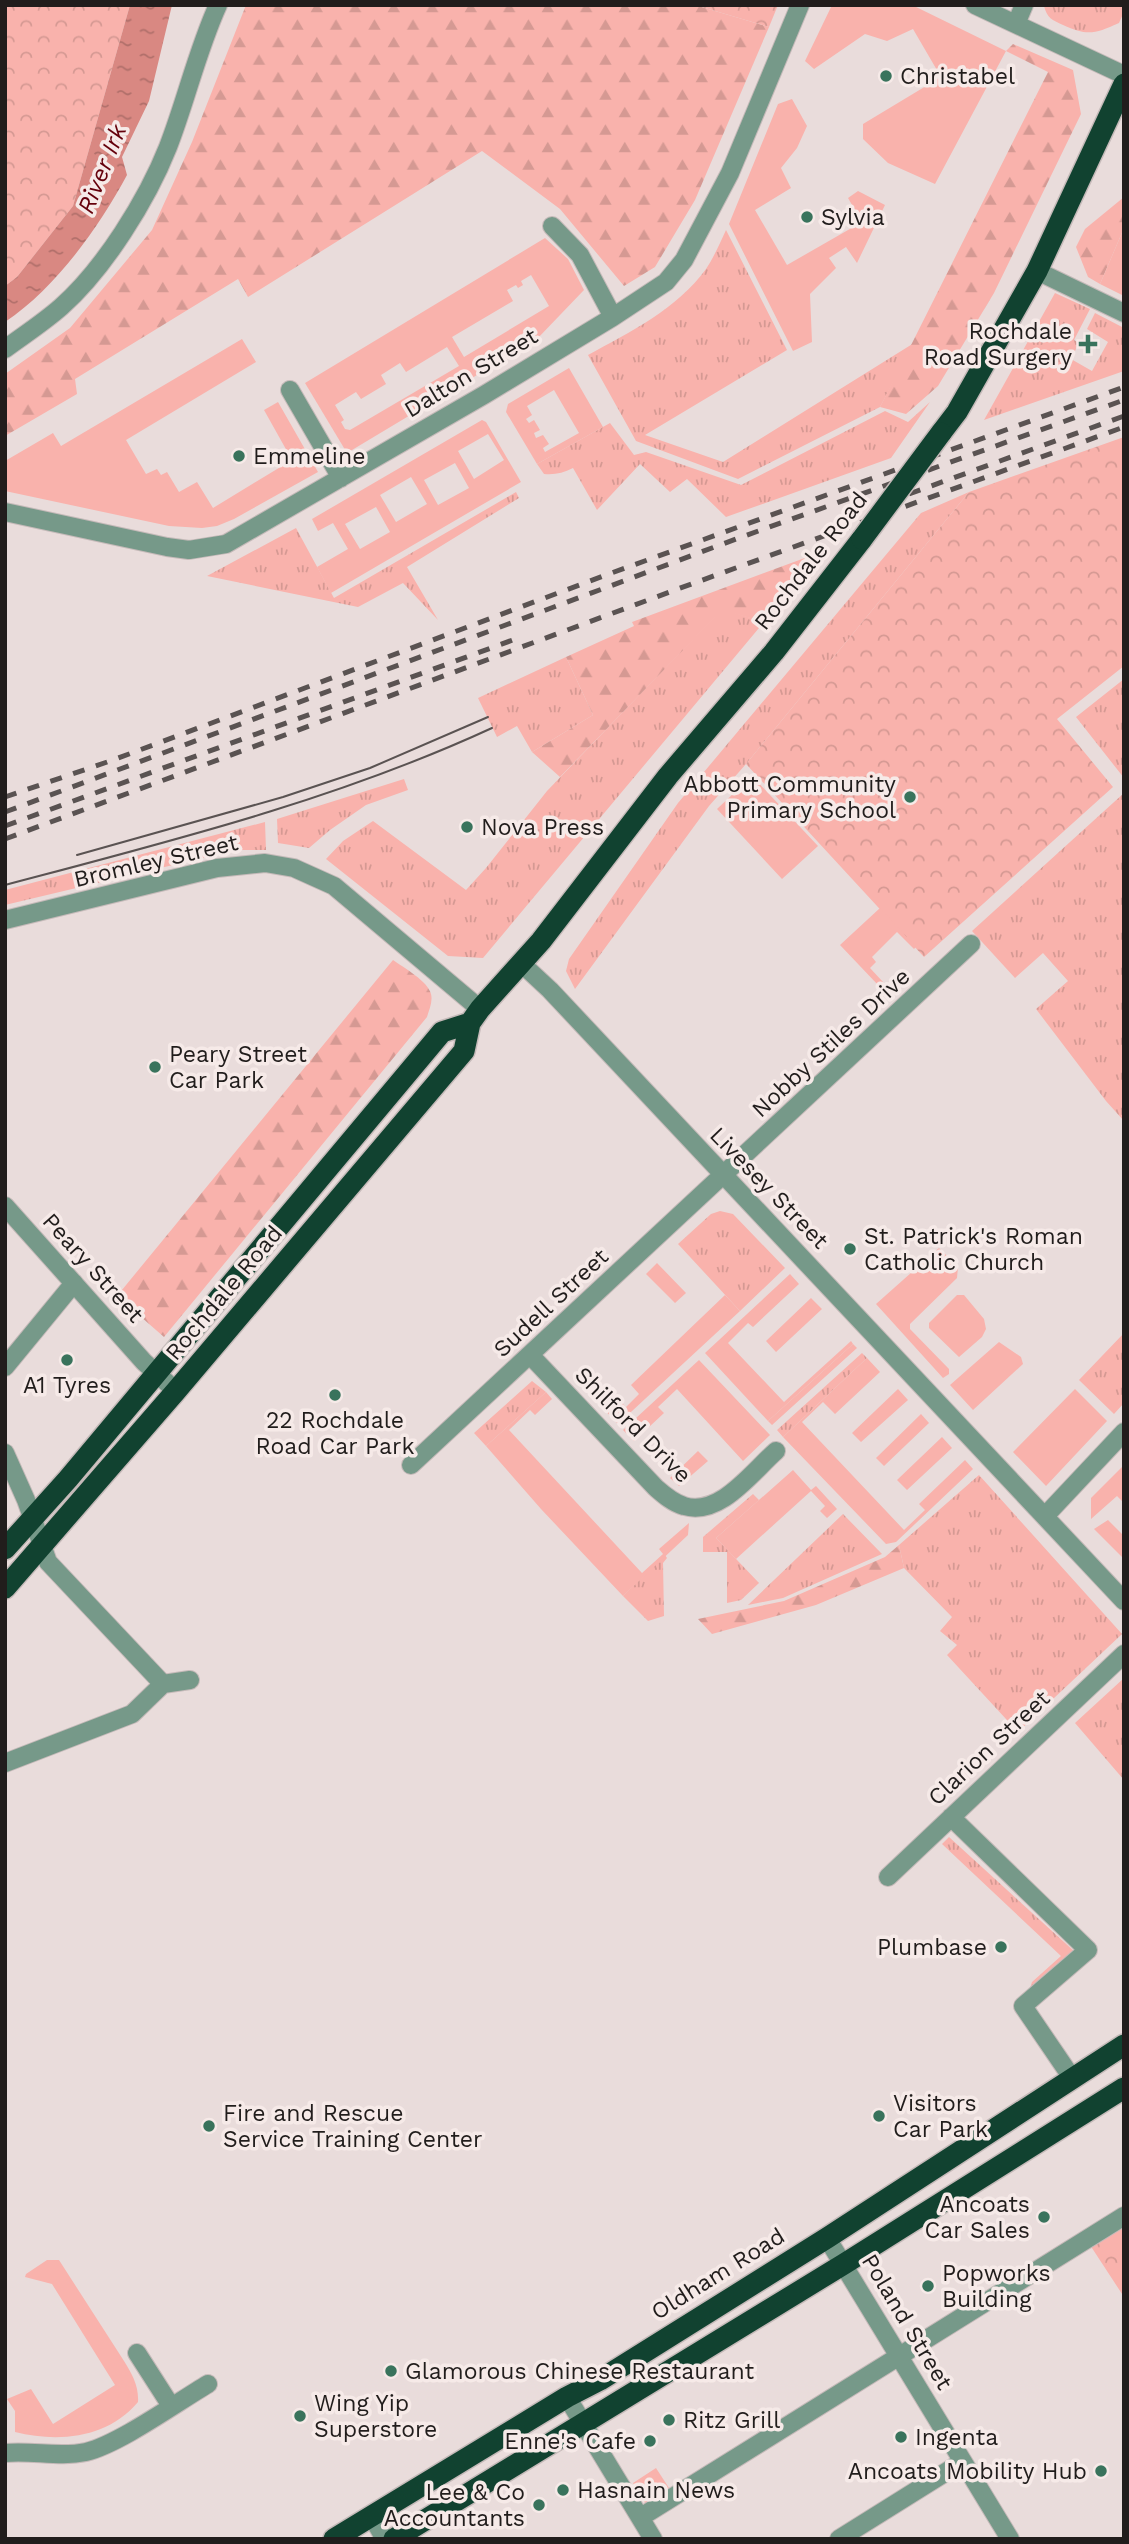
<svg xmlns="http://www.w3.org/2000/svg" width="1129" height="2544" viewBox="0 0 1129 2544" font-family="'Work Sans',sans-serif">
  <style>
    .grass { fill: url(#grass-tufts) }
    .forest { fill: url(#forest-firs) }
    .park { fill: url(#park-crowns) }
    .garden { fill: #f9b2ac; fill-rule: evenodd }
    .water { fill: url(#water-ripples) }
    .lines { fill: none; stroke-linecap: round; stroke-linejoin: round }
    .minor-casing { stroke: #c5bab9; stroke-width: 20 }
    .highway-casing { stroke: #c5bab9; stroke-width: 24 }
    .minor { stroke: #769989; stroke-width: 18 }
    .highway { stroke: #114230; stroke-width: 21 }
    .tram { stroke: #5a5352; stroke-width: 2 }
    .rail { stroke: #5a5352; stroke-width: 5; stroke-dasharray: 12 12; stroke-linecap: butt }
    .highway-bridge-casing { stroke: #c5bab9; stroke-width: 24; stroke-linecap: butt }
    .highway-bridge { stroke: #114230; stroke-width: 21 }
    .poi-dot { fill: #39735c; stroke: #f6eae8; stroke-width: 2.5 }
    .labels { text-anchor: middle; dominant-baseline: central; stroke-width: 7; stroke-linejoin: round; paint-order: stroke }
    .poi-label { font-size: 23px; fill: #211d1c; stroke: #f6eae8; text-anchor: start }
    .street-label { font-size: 23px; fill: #211d1c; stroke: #f6eae8 }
    .water-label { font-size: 24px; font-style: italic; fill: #65000b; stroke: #f6eae8 }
  </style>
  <defs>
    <pattern id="grass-tufts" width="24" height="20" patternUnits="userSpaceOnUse" patternTransform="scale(1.75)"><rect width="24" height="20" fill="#f9b2ac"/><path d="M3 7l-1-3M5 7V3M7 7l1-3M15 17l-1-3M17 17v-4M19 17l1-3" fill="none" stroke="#d59993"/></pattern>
    <pattern id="forest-firs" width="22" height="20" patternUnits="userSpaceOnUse" patternTransform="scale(1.75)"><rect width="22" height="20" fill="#f9b2ac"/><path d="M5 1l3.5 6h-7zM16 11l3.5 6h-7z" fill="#d59993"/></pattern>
    <pattern id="park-crowns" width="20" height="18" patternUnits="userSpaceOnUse" patternTransform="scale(1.75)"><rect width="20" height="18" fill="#f9b2ac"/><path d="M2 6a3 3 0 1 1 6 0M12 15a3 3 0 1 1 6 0" fill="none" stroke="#d59993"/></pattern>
    <pattern id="water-ripples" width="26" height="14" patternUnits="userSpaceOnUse" patternTransform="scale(1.75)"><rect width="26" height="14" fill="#d98882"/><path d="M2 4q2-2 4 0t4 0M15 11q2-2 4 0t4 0" fill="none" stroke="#b06f6a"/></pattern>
  </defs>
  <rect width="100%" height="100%" fill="#e9dcdb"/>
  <path class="grass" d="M 1124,5 L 1124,12 L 1119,23 C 1095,34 1087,36 1063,25 C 1052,20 1047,18 1044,6 Z
    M 726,230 L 787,350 L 645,435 L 723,462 L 914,343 L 880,407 L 738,479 L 636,441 L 588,355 C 630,332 677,309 706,269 C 714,257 720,243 726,230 Z
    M 1055,293 L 1090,309 L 1074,340 L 1079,343 L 1071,359 L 1092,371 L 1108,342 L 1087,329 L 1095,313 L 1124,328 L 1124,371 L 984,420 Z
    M 930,402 L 891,458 L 726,517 L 687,479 L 670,492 L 640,464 L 597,510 L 573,468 C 563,473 555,475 544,474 L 537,464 L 610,423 L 634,455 L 646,452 L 741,485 L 885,411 L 908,422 Z
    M 516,492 L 519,498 L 407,567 L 438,620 L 403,583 L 358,607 L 207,576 L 296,528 L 334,598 Z
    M 969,492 L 746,764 L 709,806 L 575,989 L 566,971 L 569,959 L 678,803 L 921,513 Z
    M 722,609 L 764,622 L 483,958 L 448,956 L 326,859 L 343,841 L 373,821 L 466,890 L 486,868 L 547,791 Z
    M 566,657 L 593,715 L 532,752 L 517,726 L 497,737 L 478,698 Z
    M 1124,679 L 1124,778 L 1076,717 Z
    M 404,779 L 408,790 L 366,805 L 330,830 L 309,848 L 278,843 L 277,819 Z
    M 1124,793 L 1124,1121 L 1106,1101 L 1036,1009 L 1068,981 L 1043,953 L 1015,978 L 972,931 Z
    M 265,822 L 266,850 L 236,850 L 5,905 L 5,890 Z
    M 720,1211 L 733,1214 L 785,1268 L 740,1311 L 678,1244 L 711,1214 Z
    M 1124,1333 L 1124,1403 L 1114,1414 L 1079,1380 Z
    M 853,1344 L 857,1348 L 772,1425 L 768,1421 Z
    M 862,1353 L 867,1358 L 783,1437 L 777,1430 Z
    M 532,1381 L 546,1392 L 486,1446 L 474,1433 Z
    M 979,1475 L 1122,1634 L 1018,1732 L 947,1655 L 957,1645 L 940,1631 L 952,1617 L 904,1568 L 899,1545 Z
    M 753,1494 L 759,1500 L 716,1538 L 759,1583 L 741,1600 L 727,1603 L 727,1552 L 703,1552 L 703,1537 Z
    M 843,1514 L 882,1554 L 783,1598 L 748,1605 Z
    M 665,1555 L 667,1558 L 663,1563 L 664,1616 L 648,1621 L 623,1596 Z
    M 1124,1678 L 1124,1780 L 1075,1723 Z
    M 949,1837 L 1075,1952 L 1028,1994 L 1032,1982 L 1061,1956 L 942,1844 Z"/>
  <path class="forest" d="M 246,5 L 695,5 L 769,27 L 695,200 L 655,267 L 624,286 L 560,209 L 482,151 L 248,297 L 238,279 L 75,379 L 77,394 L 5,436 L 5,374 L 70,328 L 152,230 L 192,142 Z
    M 1013,44 L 1073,70 L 1081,114 L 994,293 L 938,386 L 906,414 L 880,407 L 1048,72 L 1006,51 Z
    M 1124,197 L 1124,228 L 1100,284 L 1088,277 L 1076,247 L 1085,229 Z
    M 821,552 L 764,622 L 722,610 L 560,777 L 532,752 L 593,715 L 566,657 L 634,626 L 632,622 Z
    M 393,960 C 404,968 428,981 431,994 C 433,1002 429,1010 427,1017 L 164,1337 L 117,1296 Z
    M 899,1545 L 904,1568 L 816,1605 L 712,1634 L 698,1619 L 784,1601 L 885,1557 Z"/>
  <path class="park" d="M 5,5 L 130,5 L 73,206 L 17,277 L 5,286 Z
    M 695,5 L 778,5 L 769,27 Z
    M 1124,437 L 1124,666 L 1057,719 L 1113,787 L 924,957 L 746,764 L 969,492 Z
    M 1124,2226 L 1124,2297 L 1090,2245 Z"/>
  <path class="garden" d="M 832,5 L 912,5 L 1006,51 L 935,184 L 888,163 L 863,139 L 863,124 L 941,77 L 913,29 L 887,41 L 865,34 L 814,69 L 805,61 Z
    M 792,99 L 807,126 L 797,148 L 781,168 L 791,188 L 755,210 L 787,265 L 862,222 L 848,198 L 858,191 L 885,205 L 857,263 L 846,247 L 829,258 L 836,268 L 810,294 L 812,342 L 793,351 L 729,224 L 778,104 Z
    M 1124,228 L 1124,296 L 1100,284 Z
    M 545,238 L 568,259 L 584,290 L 537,339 L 347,453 L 305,383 ZM 531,275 L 549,306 L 464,357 L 452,337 L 513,301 L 507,290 L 516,285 L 518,288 L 523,285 L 521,281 ZM 447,347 L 459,366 L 350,430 L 345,429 L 341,422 L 344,420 L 335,405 L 356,392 L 361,399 L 386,384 L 381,375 L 400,363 L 406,372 Z
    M 242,339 L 256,362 L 126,440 L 146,474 L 157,469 L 161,475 L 167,472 L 179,492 L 197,482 L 213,508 L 292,460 L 264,410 L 278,402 L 318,472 L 234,519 L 217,526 L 202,528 L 169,526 L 5,491 L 5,461 L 53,433 L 61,446 Z
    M 569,368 L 603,427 L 537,464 L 506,412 L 508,404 ZM 554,390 L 579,433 L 545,452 L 543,448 L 549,444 L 543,435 L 536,438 L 534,433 L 540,430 L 534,420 L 529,423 L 526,419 L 532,415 L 527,406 Z
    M 482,420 L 486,422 L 521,482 L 331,593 L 317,567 L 348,549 L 333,523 L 318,531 L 312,519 ZM 488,434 L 504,460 L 474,479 L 458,451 ZM 455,463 L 469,488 L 438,505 L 424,480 ZM 411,477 L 427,504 L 396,522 L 380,495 ZM 376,507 L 390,532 L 360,549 L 345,524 Z
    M 752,776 L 818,846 L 782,879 L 717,809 Z
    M 880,908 L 916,947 L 914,949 L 897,932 L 872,957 L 876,962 L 870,968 L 883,982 L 878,985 L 840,945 Z
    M 939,1248 L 958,1267 L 957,1278 L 910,1324 L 910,1329 L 949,1369 L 949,1374 L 943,1378 L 876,1304 Z
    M 657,1263 L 686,1293 L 675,1303 L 646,1274 Z
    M 790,1274 L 799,1284 L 753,1327 L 748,1323 L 728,1343 L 784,1402 L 851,1341 L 853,1344 L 768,1421 L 705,1353 Z
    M 725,1295 L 740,1311 L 618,1424 L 583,1387 L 587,1384 L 609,1405 L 617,1398 L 626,1407 L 639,1394 L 631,1385 Z
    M 957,1295 L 964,1295 L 984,1319 L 986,1329 L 982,1337 L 959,1357 L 929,1328 L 929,1323 Z
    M 811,1298 L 822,1309 L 776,1352 L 766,1341 Z
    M 999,1342 L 1021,1357 L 1023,1364 L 973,1410 L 950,1385 Z
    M 867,1358 L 880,1372 L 835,1414 L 823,1402 L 802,1422 L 904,1530 L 925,1510 L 919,1504 L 965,1460 L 973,1469 L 896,1542 L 886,1544 L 783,1437 Z
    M 699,1360 L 770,1435 L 743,1461 L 677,1389 L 658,1407 L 664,1413 L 634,1441 L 623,1430 Z
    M 898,1389 L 908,1400 L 861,1442 L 852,1433 Z
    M 1075,1389 L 1107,1421 L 1046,1486 L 1013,1452 Z
    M 546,1392 L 552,1399 L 535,1415 L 530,1410 L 509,1430 L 642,1573 L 663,1554 L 659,1549 L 689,1523 L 688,1535 L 623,1596 L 541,1509 L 486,1446 Z
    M 921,1414 L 929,1423 L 884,1466 L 876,1458 Z
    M 942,1437 L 952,1448 L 907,1490 L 897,1480 Z
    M 698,1451 L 708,1461 L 679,1486 L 670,1478 Z
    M 1124,1465 L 1124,1503 L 1117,1496 L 1091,1519 L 1091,1498 Z
    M 793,1470 L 811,1490 L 816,1486 L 837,1509 L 827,1518 L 820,1511 L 825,1506 L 811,1491 L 736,1559 L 716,1538 Z
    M 1108,1520 L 1124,1536 L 1124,1559 L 1094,1529 Z
    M 47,2260 L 59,2260 L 124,2361 C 132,2374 139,2386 138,2402 C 108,2438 59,2443 15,2432 L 15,2411 L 7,2399 L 31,2389 L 53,2424 L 115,2385 L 52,2284 L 25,2277 L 26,2274 Z
    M 656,2468 L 669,2488 L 645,2503 L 633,2483 Z"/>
  <path class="water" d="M 130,5 L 172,5 L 149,101 L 122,157 L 127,175 C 99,227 56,288 5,322 L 5,286 L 17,277 L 73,206 Z"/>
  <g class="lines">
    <defs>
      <path id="minor" d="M 975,5 L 1124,75
        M 1016,24 L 1024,5
        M 552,226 L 580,255 L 613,317
        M 1037,271 L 1124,313
        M 5,349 C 24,335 44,322 61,307 C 104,269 147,200 168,147 C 186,101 197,51 218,5
        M 290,390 L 341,478
        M 5,512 L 167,547 L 189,550 L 226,544 L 484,395 L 613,317 L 666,282 L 684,260 L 730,173 L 800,5
        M 5,920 L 217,868 L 265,863 L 294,868 L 334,886 L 480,1009
        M 522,964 L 550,990 L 1124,1601
        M 5,1206 L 144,1362 L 176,1391
        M 531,1356 L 656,1488 C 664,1495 673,1503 684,1506 C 720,1517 752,1472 776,1451
        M 5,1367 L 74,1283
        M 5,1453 L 26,1500 L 48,1562 L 163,1684
        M 411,1465 L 971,944
        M 1046,1515 L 1124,1432
        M 5,1763 L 132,1714 L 163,1684 L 190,1680
        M 951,1817 L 1088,1950 L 1023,2006 L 1072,2078
        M 888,1877 L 1124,1654
        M 827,2238 L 1010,2539
        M 137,2353 L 171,2406
        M 567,2397 L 653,2539
        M 5,2453 C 32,2450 59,2458 86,2452 C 119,2444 176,2403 208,2384
        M 372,2517 L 385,2539
        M 641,2517 L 1124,2216
        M 839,2539 L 962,2462"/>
      <path id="highway" d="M 941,433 L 957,412 L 1037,271 L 1124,84
        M 5,1549 L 68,1479 L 442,1032 L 470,1023
        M 5,1588 L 176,1391 L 464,1051 L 470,1023 L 480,1009 L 541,941 L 668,776 L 774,652 L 862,539
        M 334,2539 L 567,2397 L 600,2380 L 827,2238 L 1124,2045
        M 394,2539 L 844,2264 L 1124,2088"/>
    </defs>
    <use href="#minor" class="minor-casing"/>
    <use href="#highway" class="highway-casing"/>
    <use href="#minor" class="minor"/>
    <use href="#highway" class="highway"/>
    <path class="tram" d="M 77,855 L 283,797 L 370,768 L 488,717
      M 5,885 C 171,841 336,800 492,728"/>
    <path class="rail" d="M 909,494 L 1124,416
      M 5,797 L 113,760 L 606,575 L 1124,387
      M 5,812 L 736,539 L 1124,400
      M 5,826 L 521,637
      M 5,839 L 675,590 L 1124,427"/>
    <defs>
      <path id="highway-bridge" d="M 862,539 L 941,433"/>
    </defs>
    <use href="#highway-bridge" class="highway-bridge-casing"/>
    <use href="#highway-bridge" class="highway-bridge"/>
  </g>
  <g class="poi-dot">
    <circle cx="886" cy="76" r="7"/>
    <circle cx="807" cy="217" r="7"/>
    <path d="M1084.5 333.5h7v7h7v7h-7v7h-7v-7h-7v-7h7z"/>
    <circle cx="239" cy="456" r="7"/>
    <circle cx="910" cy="797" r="7"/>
    <circle cx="467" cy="827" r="7"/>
    <circle cx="155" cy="1067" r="7"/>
    <circle cx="850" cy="1249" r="7"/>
    <circle cx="67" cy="1360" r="7"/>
    <circle cx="335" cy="1395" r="7"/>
    <circle cx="1001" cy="1947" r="7"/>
    <circle cx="879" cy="2116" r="7"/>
    <circle cx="209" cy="2126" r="7"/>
    <circle cx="1044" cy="2217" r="7"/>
    <circle cx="928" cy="2286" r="7"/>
    <circle cx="391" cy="2371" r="7"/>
    <circle cx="300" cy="2416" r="7"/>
    <circle cx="669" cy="2420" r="7"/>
    <circle cx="901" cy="2437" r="7"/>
    <circle cx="650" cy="2441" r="7"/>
    <circle cx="1101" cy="2471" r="7"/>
    <circle cx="563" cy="2490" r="7"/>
    <circle cx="539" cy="2505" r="7"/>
  </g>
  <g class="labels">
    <g class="poi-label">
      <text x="900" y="76">Christabel</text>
      <text x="821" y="217">Sylvia</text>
      <text x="1072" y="331" text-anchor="end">Rochdale<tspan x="1072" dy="26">Road Surgery</tspan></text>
      <text x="253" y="456">Emmeline</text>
      <text x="896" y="784" text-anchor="end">Abbott Community<tspan x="896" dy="26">Primary School</tspan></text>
      <text x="481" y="827">Nova Press</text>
      <text x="169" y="1054">Peary Street<tspan x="169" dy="26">Car Park</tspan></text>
      <text x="864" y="1236">St. Patrick's Roman<tspan x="864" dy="26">Catholic Church</tspan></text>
      <text x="67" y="1385" text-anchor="middle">A1 Tyres</text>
      <text x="335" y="1420" text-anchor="middle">22 Rochdale<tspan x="335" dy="26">Road Car Park</tspan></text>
      <text x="987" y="1947" text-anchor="end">Plumbase</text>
      <text x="893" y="2103">Visitors<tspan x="893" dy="26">Car Park</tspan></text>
      <text x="223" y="2113">Fire and Rescue<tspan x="223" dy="26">Service Training Center</tspan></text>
      <text x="1030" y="2204" text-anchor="end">Ancoats<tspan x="1030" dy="26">Car Sales</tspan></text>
      <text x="942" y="2273">Popworks<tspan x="942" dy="26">Building</tspan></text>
      <text x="405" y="2371">Glamorous Chinese Restaurant</text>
      <text x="314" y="2403">Wing Yip<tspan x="314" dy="26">Superstore</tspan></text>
      <text x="683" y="2420">Ritz Grill</text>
      <text x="915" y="2437">Ingenta</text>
      <text x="636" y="2441" text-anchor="end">Enne's Cafe</text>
      <text x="1087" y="2471" text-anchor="end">Ancoats Mobility Hub</text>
      <text x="577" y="2490">Hasnain News</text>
      <text x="525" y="2492" text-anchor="end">Lee &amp; Co<tspan x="525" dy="26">Accountants</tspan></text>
    </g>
    <g class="street-label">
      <text transform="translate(471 373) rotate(-31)">Dalton Street</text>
      <text transform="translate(811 561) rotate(-52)">Rochdale Road</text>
      <text transform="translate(156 861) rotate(-13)">Bromley Street</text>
      <text transform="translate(831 1043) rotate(-43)">Nobby Stiles Drive</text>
      <text transform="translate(769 1188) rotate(46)">Livesey Street</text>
      <text transform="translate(93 1268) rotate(48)">Peary Street</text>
      <text transform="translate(224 1293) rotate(-50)">Rochdale Road</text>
      <text transform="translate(551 1303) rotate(-43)">Sudell Street</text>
      <text transform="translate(633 1425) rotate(45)">Shilford Drive</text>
      <text transform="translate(989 1748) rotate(-43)">Clarion Street</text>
      <text transform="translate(718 2274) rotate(-32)">Oldham Road</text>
      <text transform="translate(907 2322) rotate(59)">Poland Street</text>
    </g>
    <g class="water-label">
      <text transform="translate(102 169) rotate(-68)">River Irk</text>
    </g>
  </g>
  <rect width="1129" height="2544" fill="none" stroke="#211d1c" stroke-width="14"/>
</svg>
